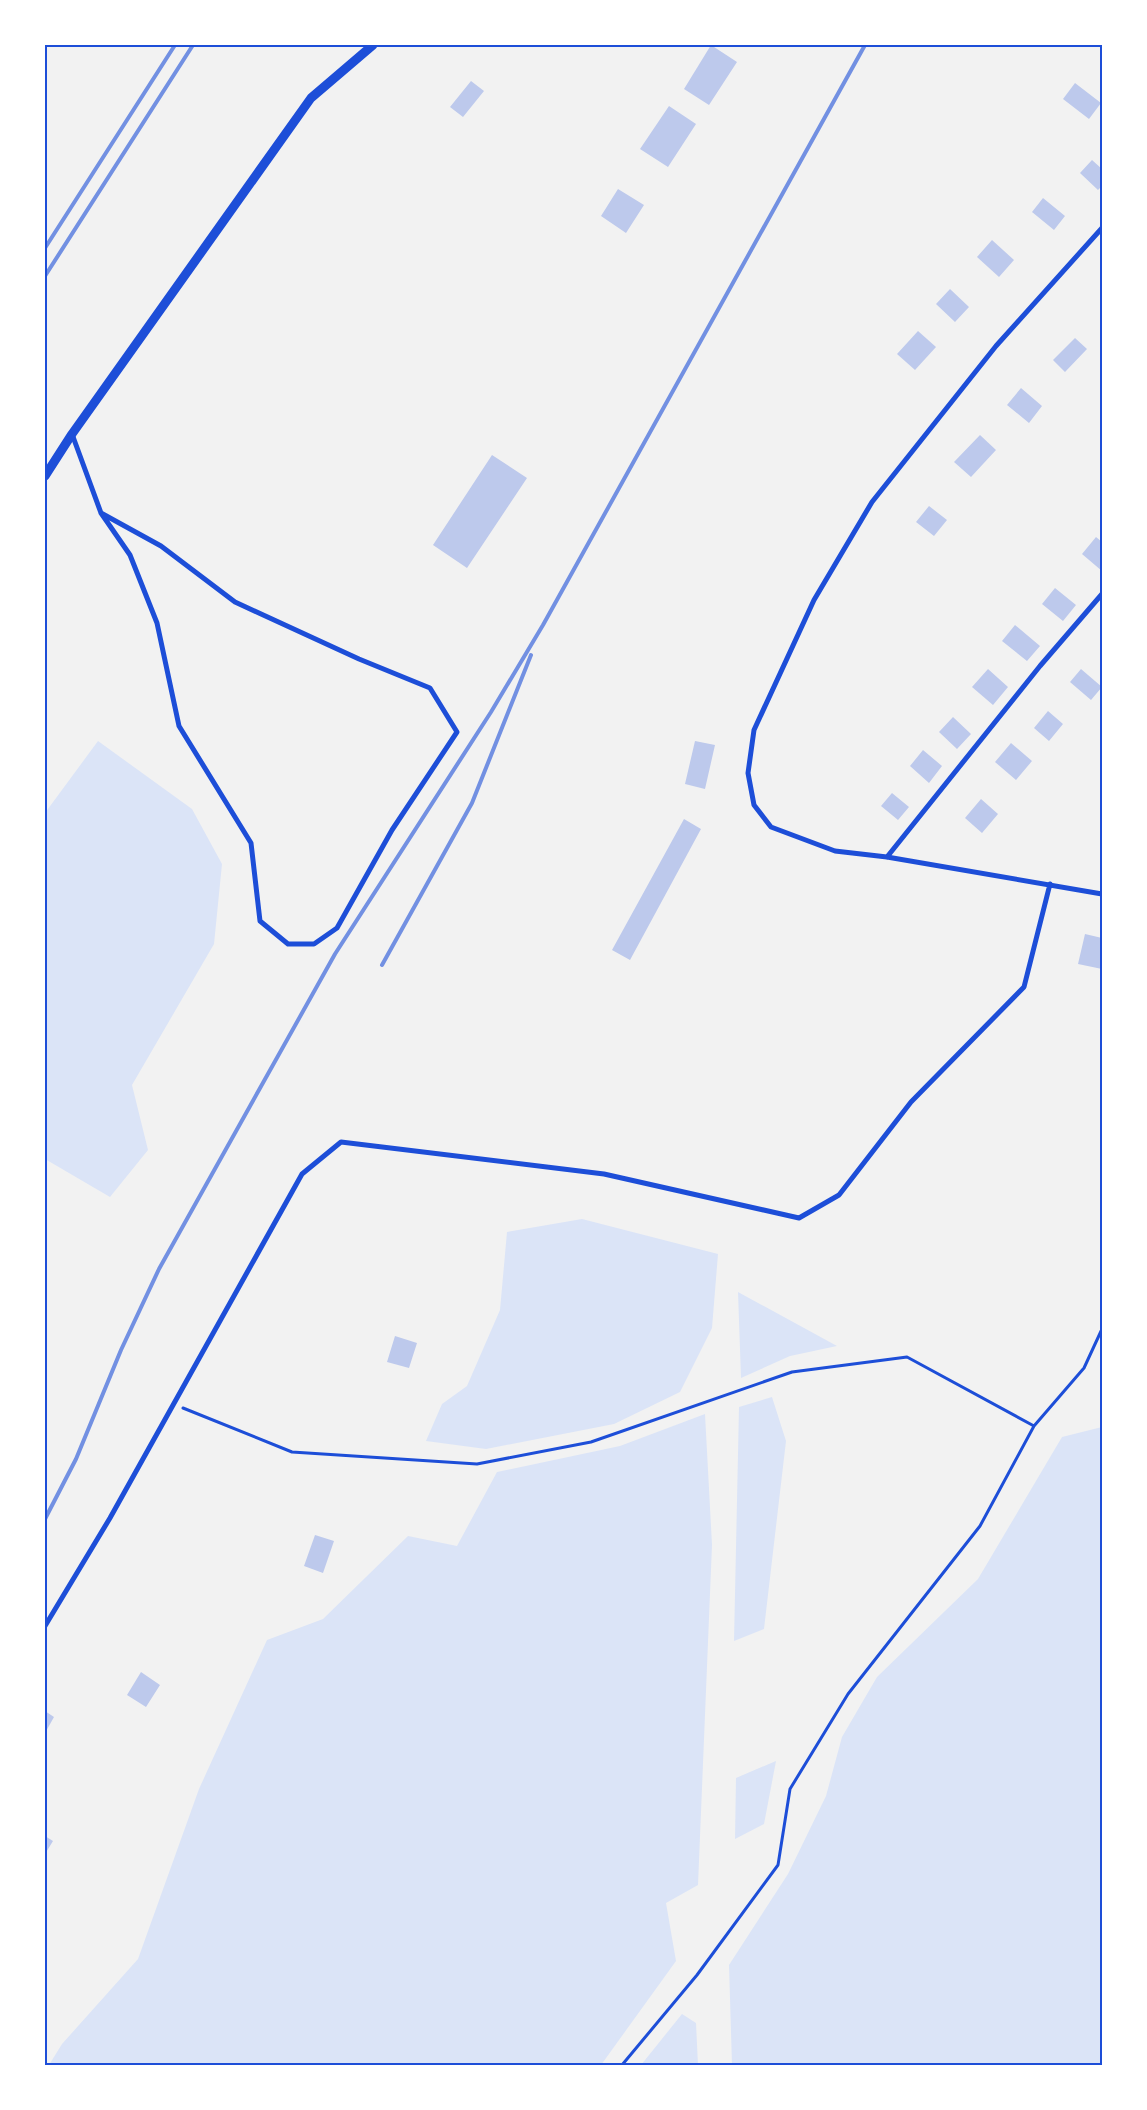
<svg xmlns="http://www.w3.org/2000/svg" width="1147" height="2110" viewBox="0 0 1147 2110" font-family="Mulish,sans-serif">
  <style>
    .green { fill: #dbe4f7 }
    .building { fill: #bdc9ec }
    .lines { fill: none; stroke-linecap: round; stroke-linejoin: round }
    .path { stroke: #1d4ed8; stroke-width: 3 }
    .minor { stroke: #1d4ed8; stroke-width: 5 }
    .tertiary { stroke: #1d4ed8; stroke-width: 9 }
    .rail { stroke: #7290e2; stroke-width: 4 }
    .neatline { fill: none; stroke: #1d4ed8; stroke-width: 2 }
  </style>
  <rect width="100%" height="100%" fill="#f2f2f2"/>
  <path class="green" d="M 98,741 L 192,809 L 222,864 L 214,944 L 132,1085 L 148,1150 L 110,1197 L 45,1159 L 45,813 Z
    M 582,1219 L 718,1254 L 712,1328 L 680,1392 L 614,1424 L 486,1449 L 426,1441 L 442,1404 L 467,1386 L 500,1310 L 507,1232 Z
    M 738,1292 L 837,1346 L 790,1356 L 741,1378 Z
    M 772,1397 L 786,1441 L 764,1629 L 734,1641 L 739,1407 Z
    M 705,1414 L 712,1545 L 698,1885 L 666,1903 L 676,1961 L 601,2065 L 49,2065 L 62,2044 L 138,1959 L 199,1789 L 267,1640 L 323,1619 L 408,1536 L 457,1546 L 497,1472 L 620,1446 Z
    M 1102,1427 L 1102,2065 L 732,2065 L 729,1965 L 788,1874 L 826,1796 L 842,1737 L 877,1677 L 978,1579 L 1062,1437 Z
    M 776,1761 L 764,1824 L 735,1839 L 736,1778 Z
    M 682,2014 L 696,2023 L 698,2065 L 641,2065 Z"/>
  <path class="building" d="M 711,45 L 737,62 L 709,105 L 684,89 Z
    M 471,81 L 484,91 L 463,117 L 450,107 Z
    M 1075,83 L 1101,103 L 1089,119 L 1063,99 Z
    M 669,106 L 696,124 L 668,167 L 640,149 Z
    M 1092,160 L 1102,169 L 1102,186 L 1098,190 L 1080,173 Z
    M 618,189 L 644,205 L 626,233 L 601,216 Z
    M 1043,198 L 1065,216 L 1054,230 L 1032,212 Z
    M 992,240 L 1014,260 L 999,277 L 977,257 Z
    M 950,289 L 969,307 L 955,322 L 936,304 Z
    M 918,331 L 936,347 L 915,370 L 897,354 Z
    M 1075,338 L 1087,349 L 1065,372 L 1053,360 Z
    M 1021,388 L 1042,406 L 1029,423 L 1007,405 Z
    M 980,435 L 996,450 L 971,477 L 954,462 Z
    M 492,455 L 527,478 L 467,568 L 433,545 Z
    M 929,506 L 947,520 L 934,536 L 916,522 Z
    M 1096,537 L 1102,542 L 1102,571 L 1082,554 Z
    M 1055,588 L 1076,605 L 1063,621 L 1042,604 Z
    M 1015,625 L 1040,646 L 1027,661 L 1002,641 Z
    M 988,669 L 1008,687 L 993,705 L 972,687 Z
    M 1081,669 L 1102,687 L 1091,700 L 1070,682 Z
    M 1048,711 L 1063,724 L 1049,741 L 1034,728 Z
    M 953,717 L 971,734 L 957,749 L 939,732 Z
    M 695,741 L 715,745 L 705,789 L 685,784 Z
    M 1011,743 L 1032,761 L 1016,780 L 995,762 Z
    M 923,750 L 942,766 L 929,783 L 910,766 Z
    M 892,793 L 909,807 L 898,820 L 881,806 Z
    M 981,799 L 998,814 L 982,833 L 965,818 Z
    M 684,819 L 701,829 L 630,960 L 612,950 Z
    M 1085,934 L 1102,938 L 1102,969 L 1078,964 Z
    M 395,1336 L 417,1343 L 409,1368 L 387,1362 Z
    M 315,1535 L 334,1541 L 323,1573 L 304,1566 Z
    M 141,1672 L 160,1685 L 146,1707 L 127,1695 Z
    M 45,1711 L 54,1717 L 45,1733 Z
    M 45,1836 L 53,1841 L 45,1854 Z"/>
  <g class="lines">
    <path class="path" d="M 183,1408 L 292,1452 L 477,1464 L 591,1442 L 792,1372 L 907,1357 L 1034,1426
      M 622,2065 L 697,1975 L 778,1865 L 790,1789 L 848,1694 L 980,1526 L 1034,1426 L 1084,1368 L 1102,1329"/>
    <path class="minor" d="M 1102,228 L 996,346 L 872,502 L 814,600 L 754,730 L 748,773 L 754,805 L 771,827 L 835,851 L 887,857 L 1102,894
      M 72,434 L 101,513 L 130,555 L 157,623 L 179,726 L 251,843 L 260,921 L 288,944 L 314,944 L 337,928 L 392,830 L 457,732 L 430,688 L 359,659 L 235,602 L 161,546 L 101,513
      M 887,857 L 1040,666 L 1102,594
      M 45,1626 L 110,1518 L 302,1174 L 341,1142 L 604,1174 L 799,1218 L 839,1195 L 911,1102 L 1024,987 L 1050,884"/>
    <path class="tertiary" d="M 45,476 L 72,434 L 311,98 L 373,45"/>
    <path class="rail" d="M 45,248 L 175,45
      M 45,276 L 193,45
      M 382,965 L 472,803 L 531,655
      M 45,1519 L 76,1459 L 121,1350 L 159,1269 L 335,954 L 491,712 L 543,625 L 865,45"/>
  </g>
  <rect width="1147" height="2110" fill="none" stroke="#ffffff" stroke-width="92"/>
  <rect x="46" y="46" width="1055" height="2018" class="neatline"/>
</svg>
